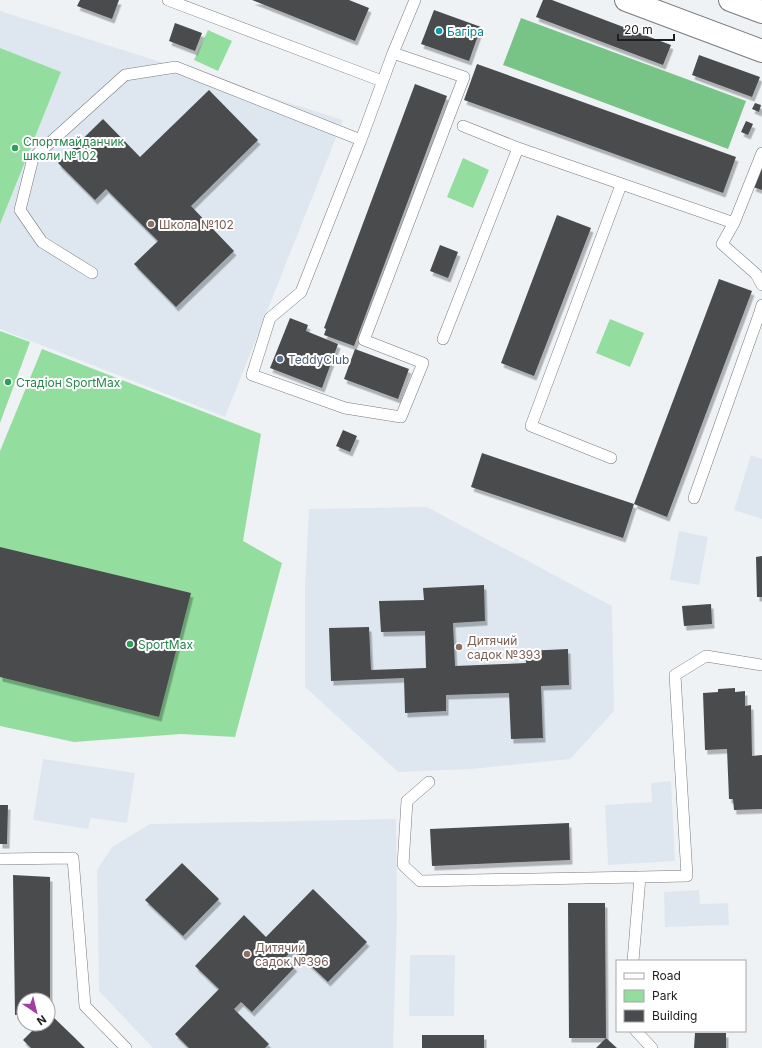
<svg xmlns="http://www.w3.org/2000/svg" width="762" height="1048" viewBox="0 0 762 1048" font-family="Inter,sans-serif">
  <style>
    .built { fill: #dee7f0 }
    .green { fill: #93de9f }
    .forest { fill: #78c486 }
    .building { fill: #494c4e; filter: url(#shadow) }
    .lines { fill: none; stroke-linecap: round; stroke-linejoin: round }
    .service-casing { stroke: #777b7d; stroke-width: 12 }
    .secondary-casing { stroke: #777b7d; stroke-width: 24 }
    .service { stroke: #fff; stroke-width: 11 }
    .secondary { stroke: #fff; stroke-width: 22 }
    .culture-dot { fill: #0f9aa8; stroke: #fff; stroke-width: 1.5 }
    .leisure-dot { fill: #2e9e5b; stroke: #fff; stroke-width: 1.5 }
    .education-dot { fill: #8d6e63; stroke: #fff; stroke-width: 1.5 }
    .service-dot { fill: #5c6f8a; stroke: #fff; stroke-width: 1.5 }
    .labels { text-anchor: middle; dominant-baseline: central; stroke-width: 4; stroke-linejoin: round; paint-order: stroke }
    .culture-label { font-size: 12px; fill: #0d838f; stroke: #fff; text-anchor: start }
    .leisure-label { font-size: 12px; fill: #27864d; stroke: #fff; text-anchor: start }
    .education-label { font-size: 12px; fill: #785e54; stroke: #fff; text-anchor: start }
    .service-label { font-size: 12px; fill: #4e5e75; stroke: #fff; text-anchor: start }
  </style>
  <defs>
    <filter id="shadow"><feDropShadow dx="2.5" dy="4.5" stdDeviation="0" flood-color="#0004"/></filter>
  </defs>
  <rect width="100%" height="100%" fill="#eff2f5"/>
  <path class="built" d="M 0,11 L 343,120 L 225,417 L 0,329 Z
    M 751,455 L 762,459 L 762,519 L 734,510 Z
    M 427,507 L 612,606 L 614,711 L 570,759 L 472,769 L 398,772 L 305,687 L 305,585 L 309,509 Z
    M 679,531 L 708,537 L 699,585 L 670,580 Z
    M 43,759 L 135,773 L 127,823 L 91,818 L 88,829 L 33,820 Z
    M 671,781 L 675,861 L 608,865 L 605,805 L 652,802 L 651,783 Z
    M 396,819 L 397,917 L 393,1048 L 153,1048 L 99,991 L 97,870 L 112,847 L 150,824 Z
    M 699,890 L 700,904 L 728,903 L 729,925 L 665,927 L 664,892 Z
    M 410,955 L 455,955 L 454,1016 L 409,1016 Z"/>
  <path class="green" d="M 208,30 L 232,41 L 218,71 L 194,60 Z
    M 0,48 L 61,72 L 0,224 Z
    M 463,158 L 489,170 L 473,208 L 447,197 Z
    M 610,319 L 644,333 L 630,367 L 596,353 Z
    M 0,331 L 30,342 L 0,423 Z
    M 42,349 L 261,434 L 243,541 L 282,563 L 235,737 L 181,734 L 74,742 L 0,726 L 0,451 Z"/>
  <path class="forest" d="M 521,18 L 746,101 L 728,149 L 503,65 Z"/>
  <path class="building" d="M 80,0 L 119,0 L 112,19 L 77,6 Z
    M 252,0 L 349,0 L 369,8 L 355,41 Z
    M 543,0 L 552,0 L 671,45 L 663,65 L 536,17 Z
    M 434,10 L 481,27 L 469,61 L 421,44 Z
    M 175,23 L 202,33 L 195,51 L 169,41 Z
    M 699,55 L 760,77 L 752,97 L 692,75 Z
    M 477,64 L 736,157 L 723,193 L 464,100 Z
    M 415,84 L 447,96 L 354,346 L 324,335 L 326,329 L 324,328 Z
    M 209,90 L 258,140 L 191,206 L 234,251 L 176,307 L 134,264 L 158,241 L 106,189 L 95,200 L 58,163 L 103,119 L 140,157 Z
    M 755,103 L 761,105 L 759,112 L 752,109 Z
    M 746,121 L 753,124 L 748,135 L 741,132 Z
    M 762,163 L 762,190 L 753,187 Z
    M 557,215 L 591,228 L 534,376 L 501,363 Z
    M 440,245 L 458,252 L 448,278 L 430,271 Z
    M 719,279 L 752,291 L 667,517 L 634,504 Z
    M 290,318 L 308,325 L 306,331 L 338,344 L 322,388 L 270,368 Z
    M 355,349 L 409,369 L 398,399 L 344,379 Z
    M 343,430 L 357,436 L 350,452 L 336,446 Z
    M 482,453 L 634,504 L 623,538 L 471,487 Z
    M 0,547 L 191,593 L 159,717 L 0,677 Z
    M 762,556 L 762,597 L 757,597 L 756,557 Z
    M 484,585 L 485,621 L 453,623 L 455,666 L 526,663 L 525,651 L 568,649 L 569,685 L 541,686 L 543,738 L 511,739 L 509,693 L 446,695 L 446,711 L 405,713 L 404,678 L 331,681 L 329,628 L 369,627 L 371,670 L 426,668 L 425,631 L 381,632 L 379,601 L 424,600 L 423,588 Z
    M 711,604 L 712,624 L 684,626 L 682,606 Z
    M 735,688 L 735,692 L 745,691 L 745,706 L 751,705 L 752,756 L 762,755 L 762,809 L 734,810 L 733,799 L 729,799 L 727,749 L 705,750 L 703,693 L 718,692 L 718,689 Z
    M 0,805 L 8,805 L 7,844 L 0,844 Z
    M 569,823 L 570,860 L 432,866 L 430,829 Z
    M 182,863 L 219,899 L 183,936 L 145,900 Z
    M 13,875 L 50,877 L 50,1014 L 48,1014 L 48,1000 L 24,1000 L 24,1014 L 15,1015 Z
    M 313,889 L 367,942 L 328,982 L 293,949 L 285,958 L 295,967 L 252,1012 L 241,1002 L 234,1009 L 269,1044 L 265,1048 L 189,1048 L 175,1034 L 219,989 L 195,966 L 244,915 L 266,937 Z
    M 568,903 L 605,903 L 606,1038 L 617,1048 L 596,1048 L 606,1038 L 569,1038 Z
    M 50,1014 L 74,1037 L 85,1048 L 31,1048 L 23,1040 L 39,1024 L 48,1024 L 48,1015 Z
    M 695,1033 L 726,1033 L 726,1048 L 694,1048 Z
    M 422,1035 L 484,1035 L 484,1048 L 422,1048 Z"/>
  <g class="lines">
    <defs>
      <path id="service" d="M 168,0 L 382,81
        M 393,53 L 464,77 L 364,340 L 423,363 L 401,417 L 345,408 L 252,375 L 270,318 L 301,292 L 361,140 L 393,53 L 415,0
        M 463,126 L 518,148 L 734,223 L 762,153
        M 734,223 L 722,244 L 756,274 L 762,285
        M 92,273 L 42,242 L 20,210 L 33,158 L 125,75 L 176,67 L 361,140
        M 443,339 L 518,148
        M 611,458 L 531,426 L 621,185
        M 694,498 L 760,312 L 762,305
        M 429,782 L 407,801 L 403,865 L 420,881 L 640,877
        M 0,859 L 73,858 L 85,1006 L 126,1048
        M 633,961 L 640,877 L 687,876 L 675,675 L 706,656 L 762,665
        M 636,1031 L 652,1048"/>
      <path id="secondary" d="M 626,0 L 762,51
        M 730,0 L 762,12"/>
    </defs>
    <use href="#service" class="service-casing"/>
    <use href="#secondary" class="secondary-casing"/>
    <use href="#service" class="service"/>
    <use href="#secondary" class="secondary"/>
  </g>
  <circle class="culture-dot" cx="439" cy="31" r="4"/>
  <g class="leisure-dot">
    <circle cx="15" cy="148" r="4"/>
    <circle cx="8" cy="382" r="4"/>
    <circle cx="130" cy="644" r="4"/>
  </g>
  <g class="education-dot">
    <circle cx="151" cy="224" r="4"/>
    <circle cx="459" cy="647" r="4"/>
    <circle cx="247" cy="954" r="4"/>
  </g>
  <circle class="service-dot" cx="280" cy="359" r="4"/>
  <g class="labels">
    <g class="culture-label">
      <text x="447" y="31">Багіра</text>
    </g>
    <g class="leisure-label">
      <text x="23" y="141">Спортмайданчик<tspan x="23" dy="14">школи №102</tspan></text>
      <text x="16" y="382">Стадіон SportMax</text>
      <text x="138" y="644">SportMax</text>
    </g>
    <g class="education-label">
      <text x="159" y="224">Школа №102</text>
      <text x="467" y="640">Дитячий<tspan x="467" dy="14">садок №393</tspan></text>
      <text x="255" y="947">Дитячий<tspan x="255" dy="14">садок №396</tspan></text>
    </g>
    <g class="service-label">
      <text x="288" y="359">TeddyClub</text>
    </g>
  </g>
  <rect x="616" y="960" width="130" height="72" fill="#ffffff" stroke="#a5a5a5"/>
  <rect x="624" y="973" width="20" height="6" fill="#ffffff" stroke="#a5a5a5"/>
  <text x="652" y="980" font-size="12" fill="#1d1e1f">Road</text>
  <rect x="624" y="990" width="20" height="12" fill="#93de9f" stroke="#a5a5a5"/>
  <text x="652" y="1000" font-size="12" fill="#1d1e1f">Park</text>
  <rect x="624" y="1010" width="20" height="12" fill="#494c4e" stroke="#a5a5a5"/>
  <text x="652" y="1020" font-size="12" fill="#1d1e1f">Building</text>
  <g transform="translate(36 1012) rotate(145)"><circle r="19" fill="#ffffff" stroke="#a5a5a5"/>
  <path d="M0-3L7 15L0 10L-7 15Z" fill="#a23da2"/>
  <text y="-6" font-size="11" font-weight="bold" text-anchor="middle" fill="#1d1e1f">N</text>
  </g>
  <path d="M618 34v6h56v-6" fill="none" stroke="#1d1e1f" stroke-width="2"/>
  <text x="624" y="34" font-size="12" fill="#1d1e1f" stroke="#ffffff" stroke-width="3" paint-order="stroke">20 m</text>
</svg>
